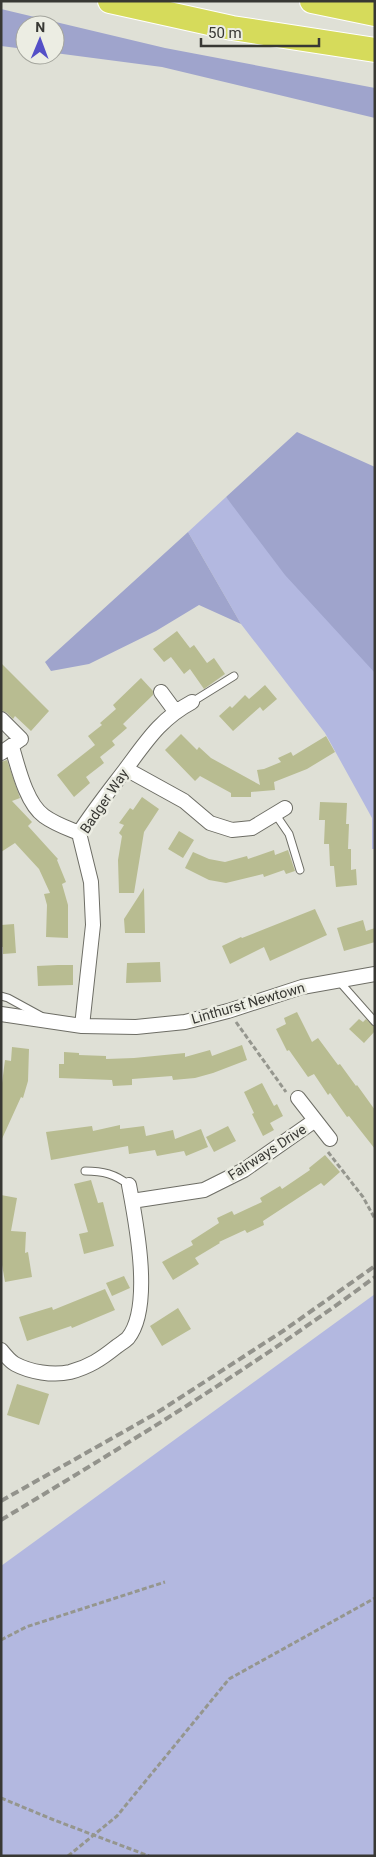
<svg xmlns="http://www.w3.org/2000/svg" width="376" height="1857" viewBox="0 0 376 1857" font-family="Roboto,sans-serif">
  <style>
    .green { fill: #b3b8e0 }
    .forest { fill: #9fa4cc }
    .building { fill: #b8bc91 }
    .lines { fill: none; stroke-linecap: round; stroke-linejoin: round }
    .service-casing { stroke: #6d6d65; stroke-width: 9 }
    .minor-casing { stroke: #6d6d65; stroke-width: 16 }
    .motorway-casing { stroke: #fff; stroke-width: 26 }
    .path { stroke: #95968e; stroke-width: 3; stroke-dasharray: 5 2.5; stroke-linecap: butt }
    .service { stroke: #fff; stroke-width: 7 }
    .minor { stroke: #fff; stroke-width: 14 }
    .motorway { stroke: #d6db5b; stroke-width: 24 }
    .rail { stroke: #93938c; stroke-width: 4; stroke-dasharray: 8 4; stroke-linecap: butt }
    .labels { text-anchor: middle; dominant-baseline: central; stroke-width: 5; stroke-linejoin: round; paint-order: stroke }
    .street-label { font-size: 14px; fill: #383834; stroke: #ecede3 }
  </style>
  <rect width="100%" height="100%" fill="#dfe0d6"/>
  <path class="green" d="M 226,497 L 375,669 L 375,849 L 372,849 L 372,818 L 325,733 L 241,624 L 188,532 Z
    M 375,1294 L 375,1856 L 1,1856 L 1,1566 Z"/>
  <path class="forest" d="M 1,9 L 165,48 L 375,88 L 375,118 L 162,67 L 55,53 L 55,25 L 25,25 L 25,49 L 1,46 Z
    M 297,432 L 375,467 L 375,673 L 285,575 L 226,497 Z
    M 188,532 L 241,624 L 199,605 L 156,631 L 89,664 L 51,671 L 45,662 Z"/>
  <path class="building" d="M 177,631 L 190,648 L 194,645 L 207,663 L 214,658 L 225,674 L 204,689 L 190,669 L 184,674 L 171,657 L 164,662 L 153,649 Z
    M 1,663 L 49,711 L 31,731 L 15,716 L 13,719 L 7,713 L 1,710 Z
    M 141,678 L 153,691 L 153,695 L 123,724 L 127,728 L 112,741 L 115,745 L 100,757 L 104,763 L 86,777 L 90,783 L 74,797 L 57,775 L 95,745 L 88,736 L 102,725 L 100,723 L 116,709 L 113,705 Z
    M 265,685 L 277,699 L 263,711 L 260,707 L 233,731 L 219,716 L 230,706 L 232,708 L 245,695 L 249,699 Z
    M 181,734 L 197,750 L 199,747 L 211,758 L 260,785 L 257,770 L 264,769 L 281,762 L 278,758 L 291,752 L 293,756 L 326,736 L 335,752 L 307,769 L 274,782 L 275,790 L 251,792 L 251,797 L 231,797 L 231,793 L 200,776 L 195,781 L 165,750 Z
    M 7,760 L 20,798 L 12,801 L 32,822 L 28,826 L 58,859 L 57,860 L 66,882 L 62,884 L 68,905 L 68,938 L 46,937 L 47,905 L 44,894 L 50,893 L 39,869 L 15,843 L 1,852 L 1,762 Z
    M 142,797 L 159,809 L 144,832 L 134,893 L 119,893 L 118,860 L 122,836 L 119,833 L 124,825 L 119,823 L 130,808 L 133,810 Z
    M 320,802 L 347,803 L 346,824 L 349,824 L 348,849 L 351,849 L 351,870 L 356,869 L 357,885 L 336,887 L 334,866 L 330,866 L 329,844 L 324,844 L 325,820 L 319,820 Z
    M 179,831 L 194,840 L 183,858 L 168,849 Z
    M 274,850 L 275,855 L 288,850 L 295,871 L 286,874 L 284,870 L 264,877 L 263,874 L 226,883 L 209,880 L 185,868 L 193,852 L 209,859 L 225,862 L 247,856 L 248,859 Z
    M 144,888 L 145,933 L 125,933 L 124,919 Z
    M 315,909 L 327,935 L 270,961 L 264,947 L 230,964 L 222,946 L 241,937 L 242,938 Z
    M 363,920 L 366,931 L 375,928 L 375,942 L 344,951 L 337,928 Z
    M 14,924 L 16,953 L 3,954 L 3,947 L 1,947 L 1,925 Z
    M 160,962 L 161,982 L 126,983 L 127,963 Z
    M 58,965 L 73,965 L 73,985 L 38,986 L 37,966 Z
    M 297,1012 L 312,1042 L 318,1038 L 338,1065 L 340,1064 L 356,1086 L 357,1085 L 375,1110 L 375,1149 L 349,1116 L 347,1117 L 330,1093 L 328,1095 L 314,1074 L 308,1077 L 289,1050 L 287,1051 L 276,1029 L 286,1024 L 284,1018 Z
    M 359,1019 L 363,1022 L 366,1019 L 375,1027 L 375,1031 L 364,1043 L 349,1029 Z
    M 242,1045 L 247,1060 L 213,1073 L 195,1078 L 173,1080 L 172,1076 L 132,1079 L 132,1085 L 113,1086 L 112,1080 L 59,1078 L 59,1064 L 64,1064 L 64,1052 L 79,1053 L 79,1055 L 106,1056 L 106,1059 L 134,1058 L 185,1053 L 185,1057 L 210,1050 L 212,1056 Z
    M 12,1047 L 29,1049 L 28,1081 L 23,1098 L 21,1097 L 1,1141 L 1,1091 L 5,1060 L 11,1061 Z
    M 262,1083 L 274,1106 L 277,1104 L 283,1116 L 270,1123 L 274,1130 L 263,1136 L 252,1114 L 254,1113 L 244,1092 Z
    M 120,1125 L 120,1129 L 144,1126 L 146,1136 L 173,1130 L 175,1139 L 201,1129 L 208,1147 L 186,1156 L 184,1151 L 157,1156 L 155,1150 L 129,1154 L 128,1146 L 51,1160 L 46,1132 L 92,1126 L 93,1131 Z
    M 228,1126 L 236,1141 L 214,1152 L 206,1137 Z
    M 325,1155 L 340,1172 L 324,1186 L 321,1183 L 263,1221 L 264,1225 L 247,1233 L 245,1230 L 219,1242 L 220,1243 L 195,1258 L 199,1264 L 173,1280 L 162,1262 L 193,1245 L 191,1241 L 219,1223 L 217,1218 L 232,1211 L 234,1215 L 262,1202 L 260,1198 L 280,1186 L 282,1189 L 310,1170 L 309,1168 Z
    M 91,1180 L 98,1203 L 103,1202 L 114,1246 L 84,1254 L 79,1234 L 88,1232 L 74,1184 Z
    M 1,1195 L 17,1198 L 11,1231 L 26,1232 L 25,1253 L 28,1252 L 32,1277 L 5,1282 L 1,1259 Z
    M 124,1276 L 130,1288 L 112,1296 L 106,1283 Z
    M 105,1289 L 115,1310 L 72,1328 L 71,1326 L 27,1341 L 19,1317 L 52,1307 L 53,1310 Z
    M 178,1308 L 191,1329 L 162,1346 L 150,1326 Z
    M 17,1384 L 49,1394 L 39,1425 L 7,1415 Z"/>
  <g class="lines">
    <defs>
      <path id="service" d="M 192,702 L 234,676
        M 276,815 L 289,834 L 300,870
        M 338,980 L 375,1022
        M 1,996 L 8,998 L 41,1016
        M 85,1171 C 103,1171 115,1174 129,1185"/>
      <path id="minor" d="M 161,692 L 175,711
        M 1,719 L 21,739 L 1,753
        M 12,747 C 18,767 26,803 44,816 C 55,824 67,828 79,833
        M 126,769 L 184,801 L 210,823 L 232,830 L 252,828 L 285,808
        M 1,1014 L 82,1026 L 136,1027 L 185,1022 L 228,1011 L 302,987 L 375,974
        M 82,1026 L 93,925 L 91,882 L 79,833 C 93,811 109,791 125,770 C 146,742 160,719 192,702
        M 298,1098 L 330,1139
        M 132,1201 L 204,1190 L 244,1170 L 314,1121
        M 1,1350 C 5,1355 10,1361 15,1364 C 30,1372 53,1376 70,1372 C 89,1367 101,1359 116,1347 C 120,1344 125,1341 128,1338 C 153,1307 136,1222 129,1185"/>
      <path id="motorway" d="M 110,1 L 232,28 L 375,50
        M 312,1 L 375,14"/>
    </defs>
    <use href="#service" class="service-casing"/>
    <use href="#minor" class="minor-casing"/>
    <use href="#motorway" class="motorway-casing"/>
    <path class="path" d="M 236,1022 L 286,1092
      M 328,1152 L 363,1197 L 375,1219
      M 1,1640 L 26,1627 L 165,1582
      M 1,1798 L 54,1820 L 149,1856
      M 68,1856 L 117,1816 L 229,1679 L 375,1598"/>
    <use href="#service" class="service"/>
    <use href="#minor" class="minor"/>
    <use href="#motorway" class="motorway"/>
    <path class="rail" d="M 1,1501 L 155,1414 L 283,1331 L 375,1266
      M 1,1520 C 129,1443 255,1366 375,1277"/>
  </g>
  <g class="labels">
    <g class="street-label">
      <text transform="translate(104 801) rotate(-56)">Badger Way</text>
      <text transform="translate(248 1003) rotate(-16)">Linthurst Newtown</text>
      <text transform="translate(267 1152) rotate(-33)">Fairways Drive</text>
    </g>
  </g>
  <rect width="376" height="1857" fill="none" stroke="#383834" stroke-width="5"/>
  <g transform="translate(40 40) rotate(1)"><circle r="24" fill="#ecede3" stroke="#a4a59d"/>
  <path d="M0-4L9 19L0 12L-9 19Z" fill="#544fc7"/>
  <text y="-8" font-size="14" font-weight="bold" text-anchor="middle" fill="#383834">N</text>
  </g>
  <path d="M201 38v8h118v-8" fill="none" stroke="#383834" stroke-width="2.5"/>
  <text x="208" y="38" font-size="15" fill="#383834" stroke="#ecede3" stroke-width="4" paint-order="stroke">50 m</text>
</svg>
